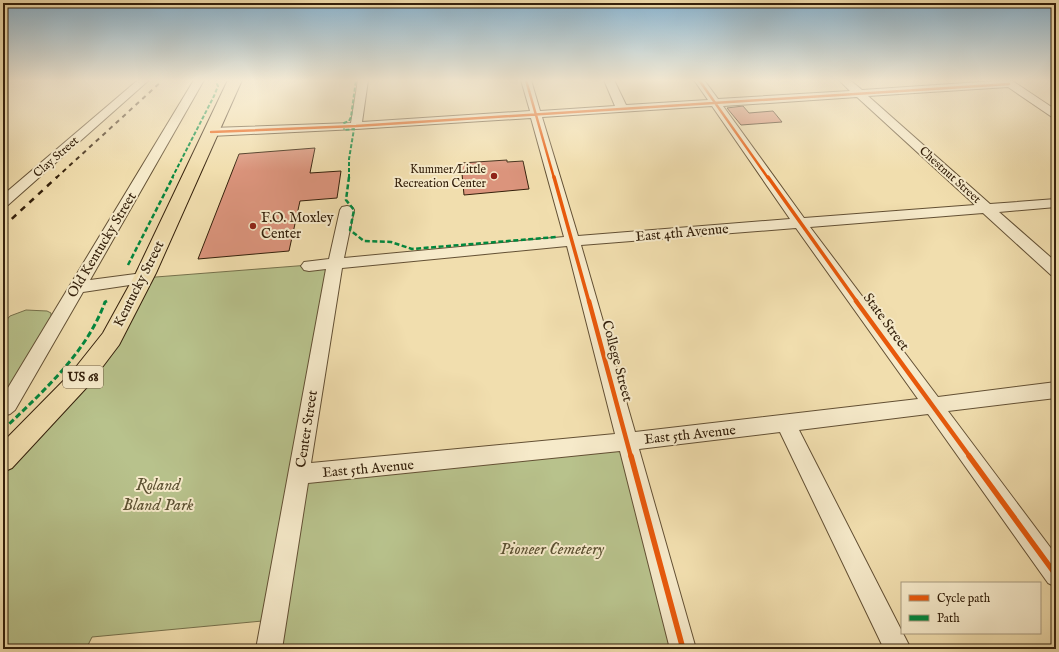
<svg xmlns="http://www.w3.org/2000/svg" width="1059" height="652" viewBox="0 0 1059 652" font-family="'IM FELL English',serif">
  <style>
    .green { fill: #b8c28c; stroke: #76714c }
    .building { fill: #db947c; stroke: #34200b }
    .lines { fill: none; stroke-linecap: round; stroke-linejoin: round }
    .minor-casing { stroke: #635034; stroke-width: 2 }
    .major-casing { stroke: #34200b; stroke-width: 2 }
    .minor { fill: #f6eaca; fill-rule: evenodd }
    .major { fill: #f1deae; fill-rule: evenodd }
    .rail-far1 { stroke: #34200b; stroke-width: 2; stroke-dasharray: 4.5 4.5; stroke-linecap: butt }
    .rail { stroke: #34200b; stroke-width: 2.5; stroke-dasharray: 6 6; stroke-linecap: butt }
    .quiet-far2 { stroke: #00873e; stroke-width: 2; stroke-dasharray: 4 2; stroke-linecap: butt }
    .quiet-far1 { stroke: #00873e; stroke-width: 2.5; stroke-dasharray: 5 2.5; stroke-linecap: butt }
    .quiet { stroke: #00873e; stroke-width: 3; stroke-dasharray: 6 3; stroke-linecap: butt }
    .cycleway-far3-casing { stroke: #f6eaca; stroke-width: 4 }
    .cycleway-far2-casing { stroke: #f6eaca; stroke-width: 5.5 }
    .cycleway-far1-casing { stroke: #f6eaca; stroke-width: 7 }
    .cycleway-casing { stroke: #f6eaca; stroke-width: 8 }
    .cycleway-far3 { stroke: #e8590c; stroke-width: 2.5 }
    .cycleway-far2 { stroke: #e8590c; stroke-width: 3.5 }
    .cycleway-far1 { stroke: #e8590c; stroke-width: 4.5 }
    .cycleway { stroke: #e8590c; stroke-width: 5.5 }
    .poi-dot { fill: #8f2418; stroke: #f6eaca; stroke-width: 1.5 }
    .labels { text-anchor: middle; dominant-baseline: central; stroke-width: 4; stroke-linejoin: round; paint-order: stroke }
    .far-street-label { font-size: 12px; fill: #34200b; stroke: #f6eaca }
    .far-poi-label { font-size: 12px; fill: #34200b; stroke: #f6eaca; text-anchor: end }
    .shield { fill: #f6eaca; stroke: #6e5d44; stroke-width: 1 }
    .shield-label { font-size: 13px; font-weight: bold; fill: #34200b }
    .poi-label { font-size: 14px; fill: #34200b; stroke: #f6eaca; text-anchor: start }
    .street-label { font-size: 14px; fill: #34200b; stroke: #f6eaca }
    .near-park-label { font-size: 17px; font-style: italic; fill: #5c5132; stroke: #f6eaca }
  </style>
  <rect width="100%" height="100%" fill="#f1deae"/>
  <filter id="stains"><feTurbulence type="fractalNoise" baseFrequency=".005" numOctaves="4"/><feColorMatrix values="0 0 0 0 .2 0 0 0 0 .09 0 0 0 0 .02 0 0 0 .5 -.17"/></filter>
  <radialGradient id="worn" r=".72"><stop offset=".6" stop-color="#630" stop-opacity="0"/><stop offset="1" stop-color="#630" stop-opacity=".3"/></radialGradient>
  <path class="green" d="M 335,263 L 299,474 L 628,441 L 685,649 L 268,649 L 273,620 L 92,637 L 86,649 L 3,649 L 3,461 L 60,402 L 143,278 Z
    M 26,310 L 47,311 L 51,313 L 51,318 L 3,396 L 3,324 L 10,316 Z"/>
  <path class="building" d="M 743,106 L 749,113 L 773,111 L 782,122 L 741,125 L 727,108 Z
    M 315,148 L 310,173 L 341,171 L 337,198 L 300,201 L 289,251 L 198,259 L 239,154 Z
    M 507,160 L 507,162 L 523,161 L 529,189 L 464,195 L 461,163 Z"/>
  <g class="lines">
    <defs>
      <path id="minor" d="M 138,80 L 149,80 L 8,205 L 3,206 L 3,195 Z
        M 194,80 L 204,80 L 90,280 L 143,273 L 149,274 L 151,278 L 149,282 L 143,283 L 83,292 L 15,410 L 10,414 L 3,416 L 3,396 Z
        M 358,80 L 368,80 L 362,122 L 530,111 L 521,80 L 531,80 L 540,111 L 615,106 L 604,80 L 614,80 L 626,105 L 708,100 L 694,80 L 704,80 L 718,99 L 850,91 L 839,80 L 850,80 L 862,90 L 1011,80 L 1056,110 L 1056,118 L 1052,117 L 1008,87 L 868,96 L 990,204 L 1056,199 L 1056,207 L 999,212 L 1056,262 L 1056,276 L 1051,275 L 983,213 L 810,227 L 938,397 L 1056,382 L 1056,398 L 948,411 L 1056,555 L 1056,587 L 1048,583 L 928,414 L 799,430 L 911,649 L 884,649 L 780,432 L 639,449 L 696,649 L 670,649 L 620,451 L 308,483 L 282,649 L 256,649 L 326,269 L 309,271 L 304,270 L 301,266 L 304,262 L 329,259 L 340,210 L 342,207 L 347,206 L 352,207 L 354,210 L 344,258 L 564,237 L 531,118 L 356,129 L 211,136 L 207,134 L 205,132 L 207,130 L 211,128 L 351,123 ZM 857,97 L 975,205 L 804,218 L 723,106 ZM 712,106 L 790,219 L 578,236 L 542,117 ZM 796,228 L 918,399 L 635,432 L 581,245 ZM 567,246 L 615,434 L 311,463 L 342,268 Z"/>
      <path id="major" d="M 228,80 L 242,80 L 156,273 L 119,345 L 88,386 L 12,468 L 3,472 L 3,442 L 72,372 L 103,333 L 136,273 Z"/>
    </defs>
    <use href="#minor" class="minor-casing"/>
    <use href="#major" class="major-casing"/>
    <use href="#minor" class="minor"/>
    <use href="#major" class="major"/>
    <path class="rail-far1" d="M 56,178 L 163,80"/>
    <path class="rail" d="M 3,227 L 57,177"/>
    <path class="quiet-far2" d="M 172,178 L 214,96 L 218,86 L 215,80
      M 349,178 L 349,159 L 354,129 L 344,130 L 344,123 L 349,121 L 351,117 L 356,80"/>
    <path class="quiet-far1" d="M 349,177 L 346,200 L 354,210 L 350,230 L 364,241 L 391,242 L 412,249 L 556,237
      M 128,265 L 173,177"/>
    <path class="quiet" d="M 3,430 C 42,392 86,354 105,302 L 107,301"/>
    <defs>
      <path id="cycleway-far3" d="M 526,80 L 554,178
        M 699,80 L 768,178
        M 211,132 L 356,126 L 1009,84"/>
      <path id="cycleway-far2" d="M 554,177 L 589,302
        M 768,177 L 857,302"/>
      <path id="cycleway-far1" d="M 589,301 L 631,457
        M 856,301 L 970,457"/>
      <path id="cycleway" d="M 631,456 L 683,649
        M 969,456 L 1056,575"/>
    </defs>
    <use href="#cycleway-far3" class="cycleway-far3-casing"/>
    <use href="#cycleway-far2" class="cycleway-far2-casing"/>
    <use href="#cycleway-far1" class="cycleway-far1-casing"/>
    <use href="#cycleway" class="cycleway-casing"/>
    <use href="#cycleway-far3" class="cycleway-far3"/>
    <use href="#cycleway-far2" class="cycleway-far2"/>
    <use href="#cycleway-far1" class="cycleway-far1"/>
    <use href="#cycleway" class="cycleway"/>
  </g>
  <linearGradient id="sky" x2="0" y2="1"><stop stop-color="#8ab6d3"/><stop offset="0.47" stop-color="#f9f0db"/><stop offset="1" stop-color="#f9f0db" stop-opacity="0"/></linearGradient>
  <rect width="1059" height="171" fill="url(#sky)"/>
  <g class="poi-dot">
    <circle cx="494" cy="176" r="4"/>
    <circle cx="253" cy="226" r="4"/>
  </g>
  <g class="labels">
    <g class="far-street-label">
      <text transform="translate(56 157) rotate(-41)">Clay Street</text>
      <text transform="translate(950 175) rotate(42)">Chestnut Street</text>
    </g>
    <g class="far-poi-label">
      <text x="486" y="169">Kummer/Little<tspan x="486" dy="14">Recreation Center</tspan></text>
    </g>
    <rect class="shield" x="63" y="366" width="40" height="22" rx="3"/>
    <g class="shield-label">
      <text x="83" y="377">US 68</text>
    </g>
    <g class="poi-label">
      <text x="261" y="218">F.O. Moxley<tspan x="261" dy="16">Center</tspan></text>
    </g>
    <g class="street-label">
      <text transform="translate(682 233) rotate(-5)">East 4th Avenue</text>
      <text transform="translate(102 245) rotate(-59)">Old Kentucky Street</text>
      <text transform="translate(139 284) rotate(-63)">Kentucky Street</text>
      <text transform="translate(886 322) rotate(54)">State Street</text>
      <text transform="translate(617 361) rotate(75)">College Street</text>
      <text transform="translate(307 429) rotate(-81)">Center Street</text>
      <text transform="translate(690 435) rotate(-6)">East 5th Avenue</text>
      <text transform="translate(368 469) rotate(-5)">East 5th Avenue</text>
    </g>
    <g class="near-park-label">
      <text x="158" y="485">Roland<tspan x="158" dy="20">Bland Park</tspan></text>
      <text x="552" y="549">Pioneer Cemetery</text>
    </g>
  </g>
  <rect width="1059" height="652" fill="none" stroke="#f1deae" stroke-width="16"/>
  <rect x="4" y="4" width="1051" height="644" fill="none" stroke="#34200b" stroke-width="2"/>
  <rect x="8" y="8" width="1043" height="636" fill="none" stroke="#34200b"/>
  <rect x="901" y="582" width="140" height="52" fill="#f6eaca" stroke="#a8997e"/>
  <rect x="909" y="595" width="20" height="6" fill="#e8590c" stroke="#a8997e"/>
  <text x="937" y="602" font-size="12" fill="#34200b">Cycle path</text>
  <rect x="909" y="615" width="20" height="6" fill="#00873e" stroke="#a8997e"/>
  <text x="937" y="622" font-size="12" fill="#34200b">Path</text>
  <rect width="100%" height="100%" filter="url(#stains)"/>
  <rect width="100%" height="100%" fill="url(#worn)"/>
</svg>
